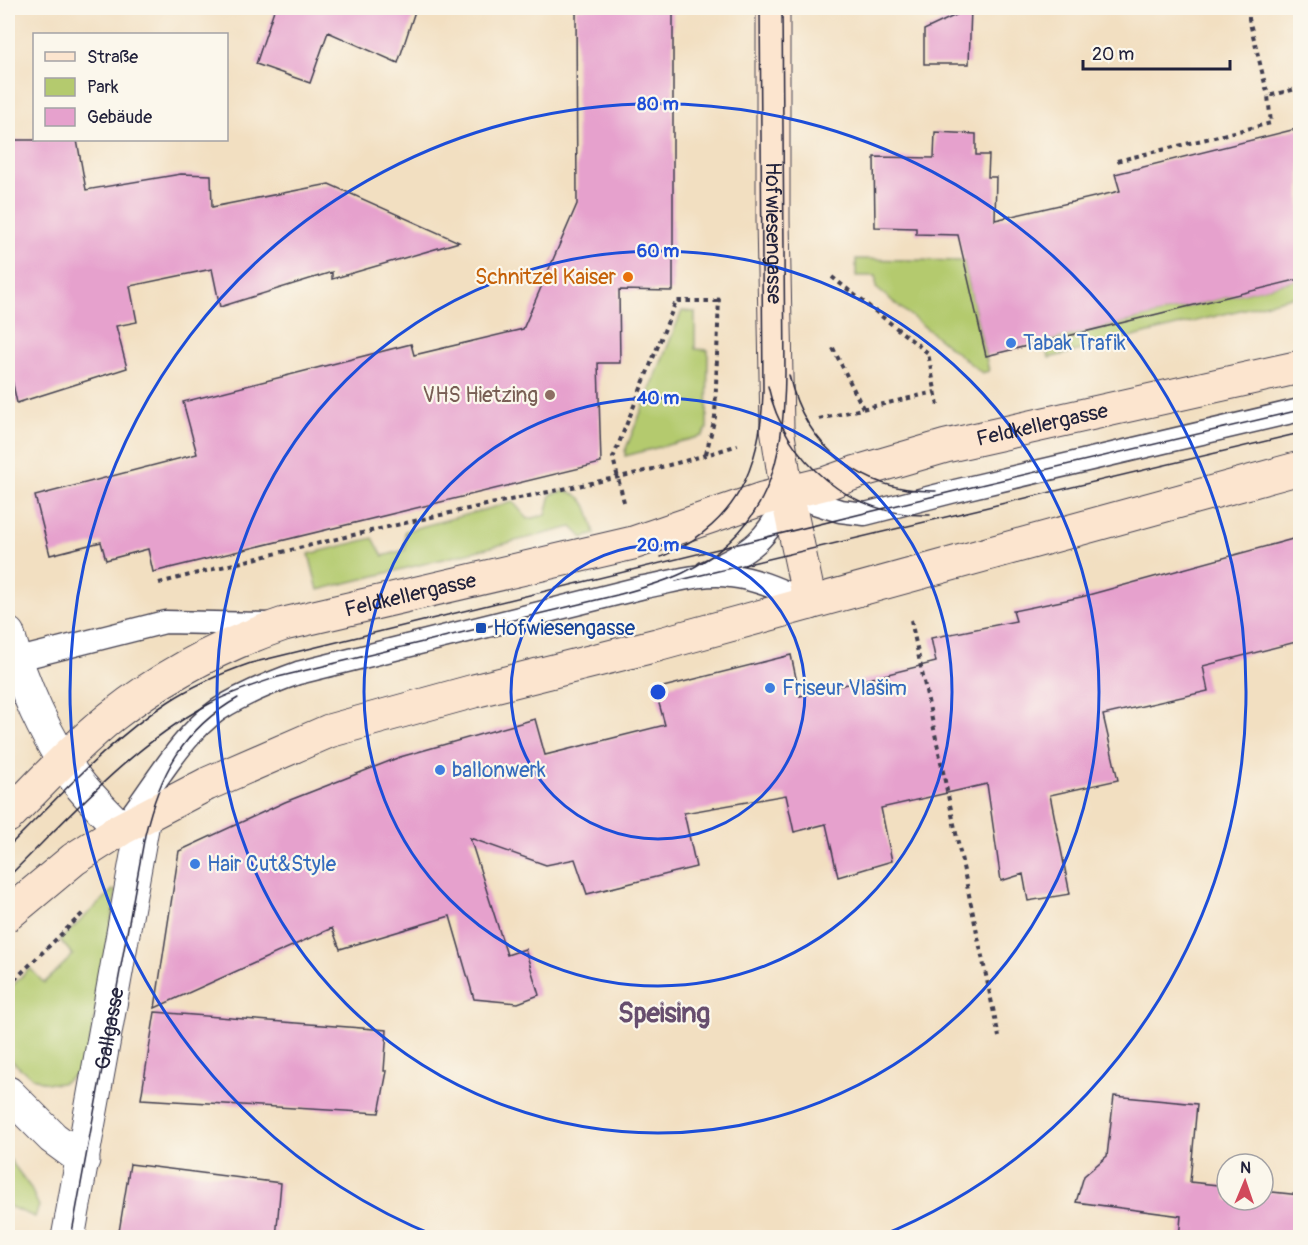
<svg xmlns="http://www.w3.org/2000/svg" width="1308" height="1245" viewBox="0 0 1308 1245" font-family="Pangolin,sans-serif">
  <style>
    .green { fill: #b4ca6e; stroke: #6b7654; stroke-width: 1.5 }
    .building { fill: #e6a1cd }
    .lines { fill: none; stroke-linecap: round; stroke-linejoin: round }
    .lane-casing { stroke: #413e4f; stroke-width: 25 }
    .street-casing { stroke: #413e4f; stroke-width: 35 }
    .secondary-casing { stroke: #413e4f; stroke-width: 35 }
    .path { stroke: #413e4f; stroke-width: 4; stroke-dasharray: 4.5 4.5; stroke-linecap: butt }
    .lane { stroke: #fff; stroke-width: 22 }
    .street { stroke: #fff; stroke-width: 33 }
    .secondary { stroke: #fce5cf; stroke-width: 33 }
    .tram { stroke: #22223b; stroke-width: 1.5 }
    .ring { fill: none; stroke: #1d4ed8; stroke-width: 3 }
    .food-dot { fill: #e8710a; stroke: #fbf7ec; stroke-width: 2 }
    .shop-dot { fill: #3f7fe0; stroke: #fbf7ec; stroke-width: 2 }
    .education-dot { fill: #8d6e63; stroke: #fbf7ec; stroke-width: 2 }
    .transit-dot { fill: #1a4fb4; stroke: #fbf7ec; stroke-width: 2 }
    .labels { text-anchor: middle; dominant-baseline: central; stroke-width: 4.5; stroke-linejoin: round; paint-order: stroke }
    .street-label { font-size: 21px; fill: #22223b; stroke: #fbf7ec }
    .food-label { font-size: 21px; fill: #c56008; stroke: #fbf7ec; text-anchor: end }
    .shop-label { font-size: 21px; fill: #366cbe; stroke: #fbf7ec; text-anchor: start }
    .education-label { font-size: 21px; fill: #785e54; stroke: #fbf7ec; text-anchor: end }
    .transit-label { font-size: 21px; fill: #164399; stroke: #fbf7ec; text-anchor: start }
    .district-label { font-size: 27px; font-weight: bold; fill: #674e6e; stroke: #fbf7ec }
    .centre { fill: #1d4ed8; stroke: #fbf7ec; stroke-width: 3 }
    .ring-label { font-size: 18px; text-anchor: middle; font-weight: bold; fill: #1d4ed8; stroke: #fbf7ec; stroke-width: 4.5; stroke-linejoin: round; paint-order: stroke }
  </style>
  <rect width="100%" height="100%" fill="#fbf7ec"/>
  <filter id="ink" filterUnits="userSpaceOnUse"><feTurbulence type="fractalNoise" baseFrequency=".0167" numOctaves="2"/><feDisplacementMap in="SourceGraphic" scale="12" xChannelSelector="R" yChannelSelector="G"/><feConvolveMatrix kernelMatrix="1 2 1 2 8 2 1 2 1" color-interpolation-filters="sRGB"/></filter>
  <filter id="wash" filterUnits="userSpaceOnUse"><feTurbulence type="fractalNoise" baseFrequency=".008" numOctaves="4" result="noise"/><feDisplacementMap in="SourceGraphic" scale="24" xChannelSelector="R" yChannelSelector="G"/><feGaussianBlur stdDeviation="1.35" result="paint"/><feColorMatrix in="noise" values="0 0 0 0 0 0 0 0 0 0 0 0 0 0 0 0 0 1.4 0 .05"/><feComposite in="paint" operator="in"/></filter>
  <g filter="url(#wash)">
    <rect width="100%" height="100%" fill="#f2dfc1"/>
    <path class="green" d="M 856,259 L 964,261 L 989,371 L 982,373 L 876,288 L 876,276 L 856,276 Z
      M 1300,279 L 1300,295 L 1049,358 L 1045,342 Z
      M 682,311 L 695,312 L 695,349 L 708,350 L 707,429 L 702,436 L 625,456 L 625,451 Z
      M 565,491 C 588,494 590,515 595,534 L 583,538 L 572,527 L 318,590 L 309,554 L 373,538 L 383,556 L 405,550 L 405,531 L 513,502 L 528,519 L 546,515 L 551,494 Z
      M 113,890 L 116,892 L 87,1062 C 79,1070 71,1080 61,1083 C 40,1087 21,1070 8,1057 L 8,990 L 30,968 L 44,983 L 73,955 L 60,940 Z
      M 8,1157 L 30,1187 L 39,1206 L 35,1217 L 8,1206 Z"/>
    <g id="blocks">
      <path class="building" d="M 270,8 L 416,8 L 398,63 L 328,32 L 310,83 L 256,64 L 274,10 Z
        M 576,8 L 673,8 L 673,291 L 619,290 L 620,363 L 598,363 L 601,463 L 153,572 L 148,549 L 106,560 L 101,542 L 50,555 L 35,496 L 197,454 L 183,402 L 411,344 L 414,355 L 523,329 L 577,204 Z
        M 971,8 L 969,64 L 924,64 L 924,30 Z
        M 1300,128 L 1300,279 L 986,356 L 958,235 L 916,234 L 916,228 L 875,227 L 874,157 L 934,158 L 935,132 L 976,134 L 976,155 L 989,155 L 988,177 L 996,177 L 995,220 L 1120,191 L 1115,174 Z
        M 8,140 L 77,140 L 86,190 L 181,174 L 211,175 L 212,207 L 329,184 L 459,242 L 332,279 L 332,272 L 220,307 L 212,269 L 130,286 L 137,322 L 116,326 L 127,368 L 17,403 L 8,361 Z
        M 1300,537 L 1300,641 L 1203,666 L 1208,691 L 1103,715 L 1118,780 L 1050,795 L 1070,894 L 1028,901 L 1023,874 L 1001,881 L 987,784 L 881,808 L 892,861 L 838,877 L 826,824 L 794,832 L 786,795 L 684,813 L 696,867 L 587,894 L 575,859 L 546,865 L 470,838 L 507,955 L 525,949 L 539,995 L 518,1003 L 474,999 L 450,916 L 340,949 L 332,928 L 155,1008 L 179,851 L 285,802 L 400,757 L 535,719 L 545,755 L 665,725 L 655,689 L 791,655 L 800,696 L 936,662 L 931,638 L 1016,621 L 1013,611 L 1081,597 Z
        M 155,1012 L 387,1030 L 384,1071 L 387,1071 L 379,1113 L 141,1099 Z
        M 1114,1096 L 1197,1104 L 1190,1182 L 1227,1186 L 1227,1200 L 1263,1200 L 1263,1191 L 1300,1195 L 1300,1238 L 1179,1238 L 1181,1216 L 1076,1202 L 1084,1176 L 1107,1156 Z
        M 130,1164 L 281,1183 L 276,1238 L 118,1238 Z"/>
    </g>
  </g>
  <g filter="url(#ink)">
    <use href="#blocks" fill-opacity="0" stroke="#413e4f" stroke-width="1.5"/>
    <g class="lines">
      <defs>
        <path id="lane" d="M 706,572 C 749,553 770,539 787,494 L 840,511 L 865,514 L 955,491 L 1300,410
          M 15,660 L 165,622 L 267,624
          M 127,821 C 154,786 182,735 218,710 C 243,694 270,683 298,673 L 644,587 C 672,582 702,572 731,576 C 759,579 784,592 810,603"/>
        <path id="street" d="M 8,634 C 22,684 46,739 77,781 C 90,798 106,813 121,829
          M 8,1093 L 53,1138 L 83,1160
          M 68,1238 L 144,817"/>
        <g id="secondary">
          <path id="s1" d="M 773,8 L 773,220 L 777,428 L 787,494 L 810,603"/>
          <path id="s2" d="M 8,816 C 41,783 74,747 111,717 C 163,676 221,645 284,624 L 633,543 L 762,499 L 827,483 L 857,472 L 946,446 L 1300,367"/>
          <path d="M 8,914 L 74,859 L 121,829 L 207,784 L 329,731 L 474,691 L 657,645 L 1300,468"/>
        </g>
      </defs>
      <use href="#lane" class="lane-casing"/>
      <use href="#street" class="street-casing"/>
      <use href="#secondary" class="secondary-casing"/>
      <path class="path" d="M 1249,8 L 1249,19 L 1268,96
        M 1117,161 L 1271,123 L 1268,96 L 1300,88
        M 832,277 L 928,353 L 938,406
        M 833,348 L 863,408
        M 819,419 L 935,392
        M 706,454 L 715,417 L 719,295
        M 624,502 L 613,458 L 676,301 L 719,301
        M 159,583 C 267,555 376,529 486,505 C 570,487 656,472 738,445
        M 911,620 L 999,1037
        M 8,986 L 83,913"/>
      <use href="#lane" class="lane"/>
      <use href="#street" class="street"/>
      <use href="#secondary" class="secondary"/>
      <g class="tram">
        <path d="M 789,375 C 805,447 862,492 936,491"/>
        <path d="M 768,386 C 784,461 852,518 930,515"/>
        <path d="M 661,557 C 736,525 761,469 763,392 L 760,8"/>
        <path d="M 676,581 L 1300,433"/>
        <path d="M 8,847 C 59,797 108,741 168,702 C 194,685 222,673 251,663 L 955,491 L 1300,410"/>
        <path d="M 8,877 C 70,816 131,746 209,704 C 231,692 254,685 278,677 L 617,595 C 639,589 662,583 683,573 C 769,531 784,461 785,373 L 782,8"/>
        <path id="s3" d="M 71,1238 L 145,835 C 159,775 183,729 238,698"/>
      </g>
    </g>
  </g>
  <g class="ring">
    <circle cx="658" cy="692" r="147"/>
    <circle cx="658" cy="692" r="294"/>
    <circle cx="658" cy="692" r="441"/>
    <path d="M438 1237A588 588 0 1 1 878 1237"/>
  </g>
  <circle class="food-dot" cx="628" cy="277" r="6"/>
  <g class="shop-dot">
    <circle cx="1011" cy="343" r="6"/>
    <circle cx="770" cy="688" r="6"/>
    <circle cx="440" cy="770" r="6"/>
    <circle cx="195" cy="864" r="6"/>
  </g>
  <circle class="education-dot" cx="550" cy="395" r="6"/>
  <rect class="transit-dot" x="475" y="622" width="12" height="12" rx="3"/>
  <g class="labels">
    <g class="street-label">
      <text stroke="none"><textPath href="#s1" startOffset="225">Hofwiesengasse</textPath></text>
      <text stroke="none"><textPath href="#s2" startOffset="1125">Feldkellergasse</textPath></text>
      <text stroke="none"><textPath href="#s2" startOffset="470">Feldkellergasse</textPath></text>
      <text stroke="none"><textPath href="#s3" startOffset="213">Gallgasse</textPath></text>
    </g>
    <g class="food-label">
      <text x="616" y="277">Schnitzel Kaiser</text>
    </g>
    <g class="shop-label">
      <text x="1023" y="343">Tabak Trafik</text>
      <text x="782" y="688">Friseur Vlašim</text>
      <text x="452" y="770">ballonwerk</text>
      <text x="207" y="864">Hair Cut&amp;Style</text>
    </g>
    <g class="education-label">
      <text x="538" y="395">VHS Hietzing</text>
    </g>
    <g class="transit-label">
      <text x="493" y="628">Hofwiesengasse</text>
    </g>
    <g class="district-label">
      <text x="664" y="1013">Speising</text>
    </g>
  </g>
  <circle cx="658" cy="692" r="9" class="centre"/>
  <g class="ring-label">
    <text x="658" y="110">80 m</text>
    <text x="658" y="257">60 m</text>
    <text x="658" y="404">40 m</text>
    <text x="658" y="551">20 m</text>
  </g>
  <rect width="1308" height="1245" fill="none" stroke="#fbf7ec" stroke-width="30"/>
  <rect x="33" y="33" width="195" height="108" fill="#fbf7ec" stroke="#a4a2a5" stroke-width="1.5"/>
  <rect x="45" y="52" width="30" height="9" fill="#fce5cf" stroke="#a4a2a5" stroke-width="1.5"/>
  <text x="87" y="63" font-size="18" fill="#22223b">Straße</text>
  <rect x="45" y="78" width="30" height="18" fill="#b4ca6e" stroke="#a4a2a5" stroke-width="1.5"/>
  <text x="87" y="93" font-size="18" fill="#22223b">Park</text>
  <rect x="45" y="108" width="30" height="18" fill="#e6a1cd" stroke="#a4a2a5" stroke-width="1.5"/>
  <text x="87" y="123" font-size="18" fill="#22223b">Gebäude</text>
  <g transform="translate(1245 1182) rotate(2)"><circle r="28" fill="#fbf7ec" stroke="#a4a2a5" stroke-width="1.5"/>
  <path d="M0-4.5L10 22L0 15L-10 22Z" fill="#d1495b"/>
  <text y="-9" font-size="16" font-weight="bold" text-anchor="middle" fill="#22223b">N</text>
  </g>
  <path d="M1083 60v9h147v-9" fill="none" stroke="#22223b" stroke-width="3"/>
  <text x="1092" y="60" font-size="18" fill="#22223b" stroke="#fbf7ec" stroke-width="4.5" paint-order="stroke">20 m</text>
</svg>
